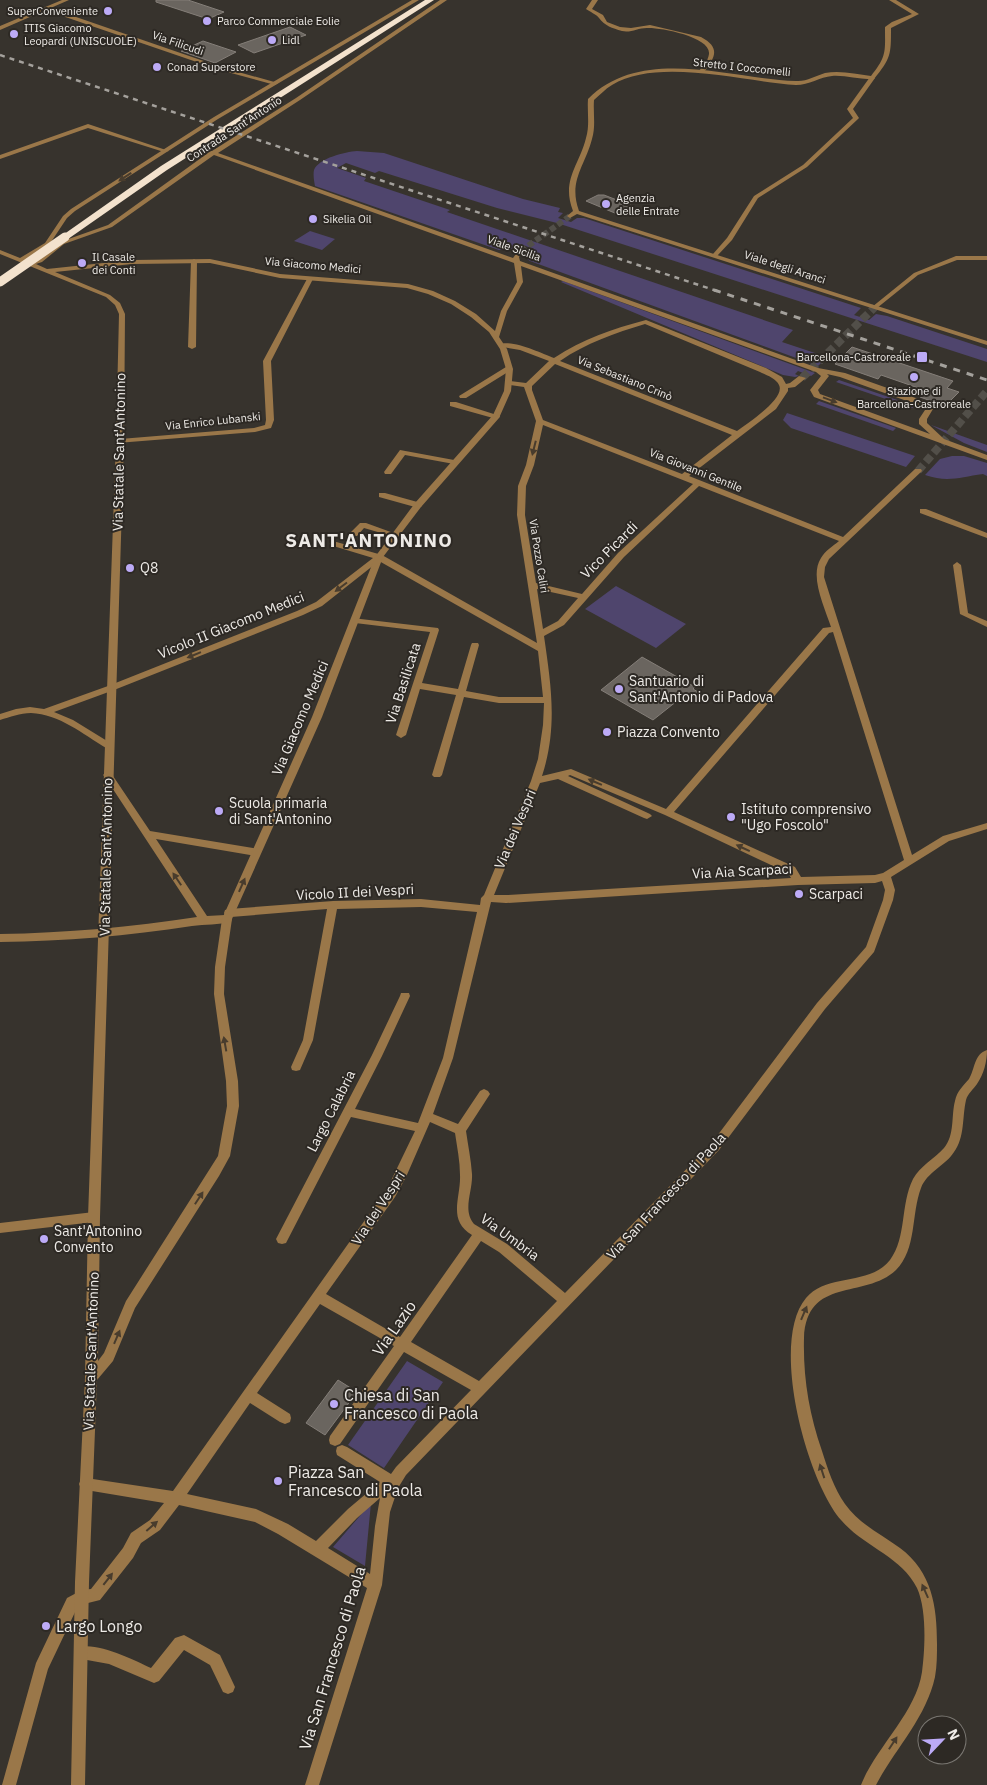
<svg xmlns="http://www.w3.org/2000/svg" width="987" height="1785" viewBox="0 0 987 1785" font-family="'IBM Plex Sans',sans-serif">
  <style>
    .green { fill: #4f456d }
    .building { fill: #6a655f; stroke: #847e78 }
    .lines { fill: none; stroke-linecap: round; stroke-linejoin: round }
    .minor-tunnel { stroke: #524f49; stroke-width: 8; stroke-dasharray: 8 4; stroke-linecap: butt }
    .tertiary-tunnel { stroke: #524f49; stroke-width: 6; stroke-dasharray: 6 3; stroke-linecap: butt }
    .minor { fill: #9a7749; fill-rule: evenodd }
    .tertiary { fill: #9a7749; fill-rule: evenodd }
    .motorway { fill: #f3e2cd; fill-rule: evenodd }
    .rail-far1 { stroke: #a4a19c; stroke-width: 2.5; stroke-dasharray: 5 5; stroke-linecap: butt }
    .rail { stroke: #a4a19c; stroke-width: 3; stroke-dasharray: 7 7; stroke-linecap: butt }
    .motorway-bridge { stroke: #f3e2cd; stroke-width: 9 }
    .oneway { fill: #483c2d }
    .poi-dot { fill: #bcaaf6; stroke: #2d2924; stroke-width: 2 }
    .labels { text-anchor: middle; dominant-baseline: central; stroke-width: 4; stroke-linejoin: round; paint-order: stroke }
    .far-poi-label { font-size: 11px; fill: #eeebe7; stroke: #2d2924; text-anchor: start }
    .far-street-label { font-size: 11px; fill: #eeebe7; stroke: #2d2924 }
    .street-label { font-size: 14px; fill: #eeebe7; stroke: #2d2924 }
    .poi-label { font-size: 14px; fill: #eeebe7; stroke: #2d2924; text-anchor: start }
    .near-street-label { font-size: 16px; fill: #eeebe7; stroke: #2d2924 }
    .near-poi-label { font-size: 16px; fill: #eeebe7; stroke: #2d2924; text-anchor: start }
    .district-label { font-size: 19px; font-weight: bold; letter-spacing: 1px; fill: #eeebe7; stroke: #2d2924 }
  </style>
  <rect width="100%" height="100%" fill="#37332d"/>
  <path class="green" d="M 357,151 L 384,153 L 523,199 L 560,208 L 558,212 L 563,213 L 558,218 L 571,222 L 577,218 L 584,218 L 861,308 L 854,315 L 869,320 L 876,314 L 887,316 L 987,349 L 987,362 L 557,223 L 497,208 L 379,171 L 375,173 L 346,163 L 337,168 L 366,178 L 364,181 L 450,210 L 447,212 L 793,330 L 782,342 L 827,357 L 818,366 L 530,261 L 526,258 L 527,253 L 533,249 L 521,244 L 510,250 L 499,250 L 315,186 C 314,181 313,174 314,170 C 319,158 345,152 357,151 Z
    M 310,231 L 335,239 L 322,250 L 294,241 Z
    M 563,281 L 815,373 L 811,376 L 798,371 L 795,374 L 799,376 L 795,377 L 783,375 L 561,282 Z
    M 839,380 L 915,406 L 912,408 L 836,382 Z
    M 819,401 L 896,428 L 893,431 L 816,404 Z
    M 787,413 L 915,456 L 906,467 L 791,428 L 783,420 Z
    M 931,425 L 987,445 L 987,452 L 964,443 Z
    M 952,456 L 964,456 L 987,463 L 987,476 L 983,474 C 960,477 948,483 925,475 L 940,459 Z
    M 616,586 L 686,624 L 656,648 L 585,609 Z
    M 407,1361 L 443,1382 L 384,1468 L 348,1445 Z
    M 371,1503 L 365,1566 L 333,1547 Z"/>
  <path class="building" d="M 156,0 L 188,0 L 224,12 L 208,19 L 156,2 Z
    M 290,27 L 306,35 L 254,53 L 238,45 Z
    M 203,41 L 236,52 L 215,63 L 181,51 Z
    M 598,195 L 604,195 L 635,207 L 622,216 L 586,201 Z
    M 852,347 L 953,381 L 947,388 L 959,392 L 945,406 L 920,397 L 927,391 L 881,375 L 878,379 L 835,364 Z
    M 642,657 L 695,687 L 693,689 L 703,695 L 693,703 L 682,697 L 653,720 L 601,690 Z
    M 338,1380 L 357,1392 L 325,1435 L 306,1423 Z"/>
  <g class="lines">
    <path class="minor-tunnel" d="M 802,378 L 875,307
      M 918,471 L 987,391"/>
    <path class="tertiary-tunnel" d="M 521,251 L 570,216"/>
    <path class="minor" d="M 592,0 L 598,0 L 592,9 L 603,15 L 607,22 L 620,27 L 631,28 L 650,25 L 701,37 C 721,48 715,57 704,72 L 700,72 L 699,71 C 703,66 708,61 709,54 C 711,37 662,28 649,28 C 639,27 632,33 622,31 C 612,28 605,26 599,18 C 596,14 590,12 586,9 Z
      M 47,7 L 224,68 L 278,83 L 275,85 L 220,70 L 45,10 L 45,8 Z
      M 870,77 L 875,78 L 853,109 L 859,118 L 858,119 L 807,167 L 758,198 L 732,240 L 717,256 L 713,256 L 713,254 L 727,238 L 754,196 L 803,165 L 853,118 L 847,109 Z
      M 88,124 L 169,151 L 164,152 L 88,128 L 0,159 L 0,155 Z
      M 956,256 L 987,256 L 987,260 L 957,260 L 918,275 L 877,308 L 872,307 L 914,273 Z
      M 194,259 L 197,261 L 196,347 L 192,349 L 188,347 L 191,261 Z
      M 310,277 L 313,279 L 271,361 L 274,420 L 271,428 L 255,432 L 117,443 L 117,439 L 120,439 L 254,428 L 265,425 L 266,420 L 263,361 L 307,279 Z
      M 646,320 L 766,368 L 782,377 L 786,384 L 790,383 L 799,376 L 806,378 L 795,387 L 788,388 L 788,391 L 776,409 L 689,476 L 843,537 L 915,469 L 921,469 L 922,471 L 829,559 L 825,567 L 824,577 L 912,855 L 943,836 L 987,823 L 987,829 L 949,841 L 891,877 L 895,890 L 893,900 L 874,952 L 825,1009 L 719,1150 L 406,1475 L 398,1488 L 390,1512 L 382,1585 L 319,1785 L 305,1785 L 367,1588 L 278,1534 L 255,1522 L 179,1505 L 160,1530 L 141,1543 L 133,1558 L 100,1600 L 84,1604 L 77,1608 L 48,1669 L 16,1785 L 2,1785 L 36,1663 L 67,1598 L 82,1590 L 91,1589 L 123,1548 L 131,1533 L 150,1520 L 164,1503 L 86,1490 L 81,1489 L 79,1484 L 81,1479 L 86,1478 L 173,1491 L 387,1189 L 415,1131 L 351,1117 L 286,1243 L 282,1244 L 278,1243 L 276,1239 L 372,1055 L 400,996 L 401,993 L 409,993 L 410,996 L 382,1056 L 355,1109 L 418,1123 L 443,1058 L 477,912 L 421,907 L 337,909 L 313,1040 L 300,1070 L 296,1071 L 292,1070 L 291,1067 L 303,1040 L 327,909 L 231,917 L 232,919 L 231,922 C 219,925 205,924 192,926 C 128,936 65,941 0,942 L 0,934 C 66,933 132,927 197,917 L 105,777 L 103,775 L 105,773 L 111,773 L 150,831 L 259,849 L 261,852 L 259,855 L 256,856 L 156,839 L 207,916 L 225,915 L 224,913 L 225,910 L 229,909 L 333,901 L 421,899 L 480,905 L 481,898 L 484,895 L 531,781 L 538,759 L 543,725 L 544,703 L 499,703 L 464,697 L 442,775 L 440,777 L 434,777 L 432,775 L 456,695 L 420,689 L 406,735 L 401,738 L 396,735 L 430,632 L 355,623 L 352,622 L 351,620 L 352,618 L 438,628 L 439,630 L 422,683 L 458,689 L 471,645 L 472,643 L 478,643 L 479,645 L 466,691 L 499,697 L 543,697 L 538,651 L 379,561 L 322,606 L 303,615 L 114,690 L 54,712 L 73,720 L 112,744 L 114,746 L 112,748 L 106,748 C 83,734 59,714 31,713 C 20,713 10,717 0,720 L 0,714 L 16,709 L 30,707 L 44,709 L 108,686 L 297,611 L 316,602 L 373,558 L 330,545 L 329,543 L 333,541 L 382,555 L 537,643 L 517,515 L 518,486 L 526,465 L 536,421 L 524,387 L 510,385 L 506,383 L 510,381 L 526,383 L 549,361 L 520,350 L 502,347 L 498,345 C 510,338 541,353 554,358 C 583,339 612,329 646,320 ZM 645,324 L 760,372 C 766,375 776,378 779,385 C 786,398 747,424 737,431 L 560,361 C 586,343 615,333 645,324 ZM 555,364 L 732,435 L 682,474 L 543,420 L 532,390 L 532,386 ZM 543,425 L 693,484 L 618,553 L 582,594 L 536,583 L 525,515 L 526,486 L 534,465 ZM 699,486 L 839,541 C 833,546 825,551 821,558 C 809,576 825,608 831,627 L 823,628 L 666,809 L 571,769 L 542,776 C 558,727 551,685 544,636 L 564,625 L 624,557 ZM 537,589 L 578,598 L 558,621 L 543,629 ZM 833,632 L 904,860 L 883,873 L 875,875 L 801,877 L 795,867 L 674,812 L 829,633 ZM 570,775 L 665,815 L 788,873 L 791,878 L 506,895 L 494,895 L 540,783 L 558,779 L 644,818 L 647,819 L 652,816 L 650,814 L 568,776 ZM 882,881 L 885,890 L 883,900 L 866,947 L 817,1003 L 711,1144 L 565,1293 L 507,1244 L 474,1224 C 462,1210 473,1191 472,1174 C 471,1160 468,1145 466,1131 L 490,1094 L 488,1091 L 484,1089 L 480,1091 L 458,1124 L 433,1114 L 453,1058 L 491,902 L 506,903 L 798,885 L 875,883 ZM 430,1122 L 455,1133 C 457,1147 460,1161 460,1175 C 461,1198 447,1220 472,1235 L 400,1337 L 326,1294 L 395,1197 L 406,1177 ZM 481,1241 L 499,1252 L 557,1301 L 479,1381 L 411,1342 ZM 320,1304 L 394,1346 L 330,1436 L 329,1440 L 330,1444 L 335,1446 L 340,1444 L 404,1352 L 471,1390 L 396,1467 L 391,1474 L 347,1447 L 342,1445 L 337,1447 L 336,1451 L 337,1455 L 380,1482 L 348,1509 L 316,1541 L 288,1524 L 256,1509 L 187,1494 L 250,1403 L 280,1422 L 285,1424 L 290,1422 L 291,1418 L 290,1414 L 257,1393 ZM 380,1498 L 375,1526 L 370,1574 L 328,1548 L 357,1518 Z
      M 506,367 L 513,369 L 466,398 L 460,398 L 459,396 Z
      M 450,402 L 456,402 L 500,416 L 499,418 L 493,418 L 450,406 Z
      M 400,450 L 454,460 L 458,462 L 454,464 L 405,455 L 391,474 L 385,474 L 384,472 Z
      M 379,493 L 385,493 L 421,503 L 422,505 L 421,507 L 415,507 L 379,497 Z
      M 920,509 L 926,509 L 987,533 L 987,538 L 920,513 Z
      M 360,523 L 366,523 L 399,535 L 395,537 L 364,528 L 357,536 L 351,536 L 351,532 Z
      M 957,562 L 961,565 L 968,613 L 987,621 L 987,627 L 960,614 L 953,565 Z
      M 987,1050 C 987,1061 984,1074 977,1084 C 973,1090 968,1093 966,1100 C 962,1118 965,1137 954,1152 C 945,1166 927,1172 921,1188 C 911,1214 917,1249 896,1270 C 864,1300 807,1276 804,1338 C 803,1378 809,1413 822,1451 C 828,1470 834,1488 845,1504 C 859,1524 881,1534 900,1548 C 932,1572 937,1606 937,1644 C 937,1654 937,1666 935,1677 C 926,1718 895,1749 876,1785 L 861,1785 C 876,1747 916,1713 922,1672 C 925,1649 927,1610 917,1588 C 901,1556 864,1547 841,1520 C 807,1481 769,1342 806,1298 C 827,1273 870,1286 890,1260 C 907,1237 900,1205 913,1179 C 920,1166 934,1159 944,1148 C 955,1135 951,1116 955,1101 C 957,1091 963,1086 969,1079 C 975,1069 974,1054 987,1050 Z
      M 94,1212 L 98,1213 L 100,1217 L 98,1221 L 94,1222 L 0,1233 L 0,1223 Z
      M 184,1635 L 220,1655 L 235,1687 L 233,1692 L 228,1694 L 223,1692 L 210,1665 L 184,1650 L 159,1681 L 154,1683 L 109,1664 L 76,1658 L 74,1653 L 76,1648 C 95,1640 134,1660 151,1668 L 175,1638 Z"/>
    <path class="tertiary" d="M 62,0 L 69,0 L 0,30 L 0,26 Z
      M 412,0 L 419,0 L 218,119 L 75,211 L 67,218 L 49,245 L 26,260 L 30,262 L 38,260 L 60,242 L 108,225 L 208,153 L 200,150 L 200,148 L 212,151 L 296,98 L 440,0 L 447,0 L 300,100 L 218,153 L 513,258 L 519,250 L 523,250 L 524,251 L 519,257 L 520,261 L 818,368 L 845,373 L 924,401 L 933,409 L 927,419 L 927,423 L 944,439 L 987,455 L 987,460 L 814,397 L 810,390 L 821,376 L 816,372 L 521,266 L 523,282 L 507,311 L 499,337 L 507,349 L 513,369 L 511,391 L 499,418 L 421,507 L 383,557 L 322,717 L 232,919 L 225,967 L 224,994 L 238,1081 L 239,1106 L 230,1156 L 219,1176 L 135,1308 L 113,1361 L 97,1380 L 89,1582 L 85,1785 L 71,1785 L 75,1582 L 85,1378 L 88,1217 L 116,441 L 119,314 L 115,305 L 106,297 L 0,254 L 0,250 L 20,258 L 45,243 L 63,216 L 71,209 L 214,117 ZM 214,155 L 514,263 L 517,282 L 501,311 L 495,331 L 476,314 L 455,301 L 433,291 L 408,284 L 280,274 L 210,259 L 132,260 L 47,269 L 36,264 L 42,262 L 64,244 L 112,227 ZM 210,263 L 280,278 L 407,288 L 428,294 L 451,304 L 471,317 L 489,332 L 500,349 L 506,369 L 504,391 L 493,415 L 415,503 L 375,557 L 312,717 L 222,919 L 215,967 L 214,994 L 226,1081 L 227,1106 L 218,1156 L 126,1301 L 104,1353 L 98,1361 L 100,1217 L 124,441 L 125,314 L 120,303 L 110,295 L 55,272 L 132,264 ZM 827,374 L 840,377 L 918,405 L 925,410 L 919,419 L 919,424 L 930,434 L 820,394 L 818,390 L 829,376 Z
      M 889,0 L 896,0 L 919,14 L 891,28 C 891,55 891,58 874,79 C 860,80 846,75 832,76 C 820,77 809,85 796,85 C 744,82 658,57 612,85 C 605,89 600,95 594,100 C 593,113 596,126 592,139 C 585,166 568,181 579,211 L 987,341 L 987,345 L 577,214 L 570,218 L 567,216 L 573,211 C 561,180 579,166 586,138 C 590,125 587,112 588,99 C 642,45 730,79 796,81 C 806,82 815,76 825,73 C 840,70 856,74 871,76 C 887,56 885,52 885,27 L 892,22 L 912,14 Z"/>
    <path class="motorway" d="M 425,0 L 434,0 L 167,170 L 68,239 L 65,240 L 60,237 L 161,166 Z"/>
    <path class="rail-far1" d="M 0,55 L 717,291"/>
    <path class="rail" d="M 714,290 L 987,380"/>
    <path class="motorway-bridge" d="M 0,282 L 65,237"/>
  </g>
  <defs><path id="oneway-solid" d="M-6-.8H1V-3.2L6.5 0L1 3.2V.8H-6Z" transform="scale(1.25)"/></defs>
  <g class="oneway">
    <use href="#oneway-solid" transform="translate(125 177) rotate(147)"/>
    <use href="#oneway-solid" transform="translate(830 400) rotate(20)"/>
    <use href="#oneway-solid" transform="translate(534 448) rotate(104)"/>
    <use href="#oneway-solid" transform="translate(341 587) rotate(143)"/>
    <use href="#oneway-solid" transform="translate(194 655) rotate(158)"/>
    <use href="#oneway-solid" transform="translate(595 782) rotate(-157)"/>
    <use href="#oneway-solid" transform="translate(743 848) rotate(-155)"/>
    <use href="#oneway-solid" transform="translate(177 879) rotate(-124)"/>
    <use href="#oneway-solid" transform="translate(242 885) rotate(-66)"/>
    <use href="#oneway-solid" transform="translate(225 1044) rotate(-100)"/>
    <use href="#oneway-solid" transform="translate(199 1198) rotate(-57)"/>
    <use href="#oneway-solid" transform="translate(804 1313) rotate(-67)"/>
    <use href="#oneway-solid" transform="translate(117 1337) rotate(-67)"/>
    <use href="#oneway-solid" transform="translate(822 1471) rotate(-108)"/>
    <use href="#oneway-solid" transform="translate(152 1526) rotate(-41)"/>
    <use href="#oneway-solid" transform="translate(108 1579) rotate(-52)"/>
    <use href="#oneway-solid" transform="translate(925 1591) rotate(-114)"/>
    <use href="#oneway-solid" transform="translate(893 1743) rotate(-57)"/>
  </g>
  <g class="poi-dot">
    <circle cx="108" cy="11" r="5"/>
    <circle cx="207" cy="21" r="5"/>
    <circle cx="14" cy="34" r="5"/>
    <circle cx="272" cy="40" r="5"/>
    <circle cx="157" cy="67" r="5"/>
    <circle cx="606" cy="204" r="5"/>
    <circle cx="313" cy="219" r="5"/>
    <circle cx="82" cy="263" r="5"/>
    <rect x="916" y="351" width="12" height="12" rx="2.5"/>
    <circle cx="914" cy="377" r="5"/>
    <circle cx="130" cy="568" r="5"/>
    <circle cx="619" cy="689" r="5"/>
    <circle cx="607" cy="732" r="5"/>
    <circle cx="219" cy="811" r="5"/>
    <circle cx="731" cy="817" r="5"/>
    <circle cx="799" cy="894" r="5"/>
    <circle cx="44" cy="1239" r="5"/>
    <circle cx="334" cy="1404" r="5"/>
    <circle cx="278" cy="1481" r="5"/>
    <circle cx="46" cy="1626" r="5"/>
  </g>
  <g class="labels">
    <g class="far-poi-label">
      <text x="98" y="11" text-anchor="end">SuperConveniente</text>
      <text x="217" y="21">Parco Commerciale Eolie</text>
      <text x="24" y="28">ITIS Giacomo<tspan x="24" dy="13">Leopardi (UNISCUOLE)</tspan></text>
      <text x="282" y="40">Lidl</text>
      <text x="167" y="67">Conad Superstore</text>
      <text x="616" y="198">Agenzia<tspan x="616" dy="13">delle Entrate</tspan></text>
      <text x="323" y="219">Sikelia Oil</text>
      <text x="92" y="257">Il Casale<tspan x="92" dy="13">dei Conti</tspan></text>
      <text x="911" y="357" text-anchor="end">Barcellona-Castroreale</text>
      <text x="914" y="391" text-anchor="middle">Stazione di<tspan x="914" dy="13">Barcellona-Castroreale</tspan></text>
    </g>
    <g class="far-street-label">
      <text transform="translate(178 43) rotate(19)">Via Filicudi</text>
      <text transform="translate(742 67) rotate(6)">Stretto I Coccomelli</text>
      <text transform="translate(234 129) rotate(-33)">Contrada Sant'Antonio</text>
      <text transform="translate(514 248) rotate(20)">Viale Sicilia</text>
      <text transform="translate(313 265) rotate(5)">Via Giacomo Medici</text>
      <text transform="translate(785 267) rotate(18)">Viale degli Aranci</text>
      <text transform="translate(625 378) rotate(22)">Via Sebastiano Crinò</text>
      <text transform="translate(213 421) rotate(-6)">Via Enrico Lubanski</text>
      <text transform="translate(696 470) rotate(22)">Via Giovanni Gentile</text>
      <text transform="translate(539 556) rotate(81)">Via Pozzo Caliri</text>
    </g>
    <g class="street-label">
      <text transform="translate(119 452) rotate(-89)">Via Statale Sant'Antonino</text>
      <text transform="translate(609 550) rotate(-45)">Vico Picardi</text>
      <text transform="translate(231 625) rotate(-22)">Vicolo II Giacomo Medici</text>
      <text transform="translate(403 683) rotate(-72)">Via Basilicata</text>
      <text transform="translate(300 718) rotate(-67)">Via Giacomo Medici</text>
      <text transform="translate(515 829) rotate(-67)">Via dei Vespri</text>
      <text transform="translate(106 857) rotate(-89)">Via Statale Sant'Antonino</text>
      <text transform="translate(742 871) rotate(-3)">Via Aia Scarpaci</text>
      <text transform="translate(355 892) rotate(-3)">Vicolo II dei Vespri</text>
      <text transform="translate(331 1111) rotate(-63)">Largo Calabria</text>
      <text transform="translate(666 1196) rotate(-47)">Via San Francesco di Paola</text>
      <text transform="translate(378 1208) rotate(-57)">Via dei Vespri</text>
      <text transform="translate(510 1237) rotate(36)">Via Umbria</text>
      <text transform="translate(91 1351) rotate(-88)">Via Statale Sant'Antonino</text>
    </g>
    <g class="poi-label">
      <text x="140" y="568">Q8</text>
      <text x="629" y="681">Santuario di<tspan x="629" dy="16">Sant'Antonio di Padova</tspan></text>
      <text x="617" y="732">Piazza Convento</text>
      <text x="229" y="803">Scuola primaria<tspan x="229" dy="16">di Sant'Antonino</tspan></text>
      <text x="741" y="809">Istituto comprensivo<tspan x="741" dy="16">"Ugo Foscolo"</tspan></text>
      <text x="809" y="894">Scarpaci</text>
      <text x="54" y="1231">Sant'Antonino<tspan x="54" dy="16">Convento</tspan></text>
    </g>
    <g class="near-street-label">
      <text transform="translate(394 1328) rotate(-55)">Via Lazio</text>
      <text transform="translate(332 1658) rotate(-73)">Via San Francesco di Paola</text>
    </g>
    <g class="near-poi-label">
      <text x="344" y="1395">Chiesa di San<tspan x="344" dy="18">Francesco di Paola</tspan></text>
      <text x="288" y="1472">Piazza San<tspan x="288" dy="18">Francesco di Paola</tspan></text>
      <text x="56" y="1626">Largo Longo</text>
    </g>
    <g class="district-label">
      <text x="369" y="540">SANT'ANTONINO</text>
    </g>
  </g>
  <g transform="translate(942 1740) rotate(65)"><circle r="24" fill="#2d2924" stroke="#7a7772"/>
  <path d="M0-4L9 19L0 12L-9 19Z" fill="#bcaaf6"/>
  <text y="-8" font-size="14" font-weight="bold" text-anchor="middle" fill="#eeebe7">N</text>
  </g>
</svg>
